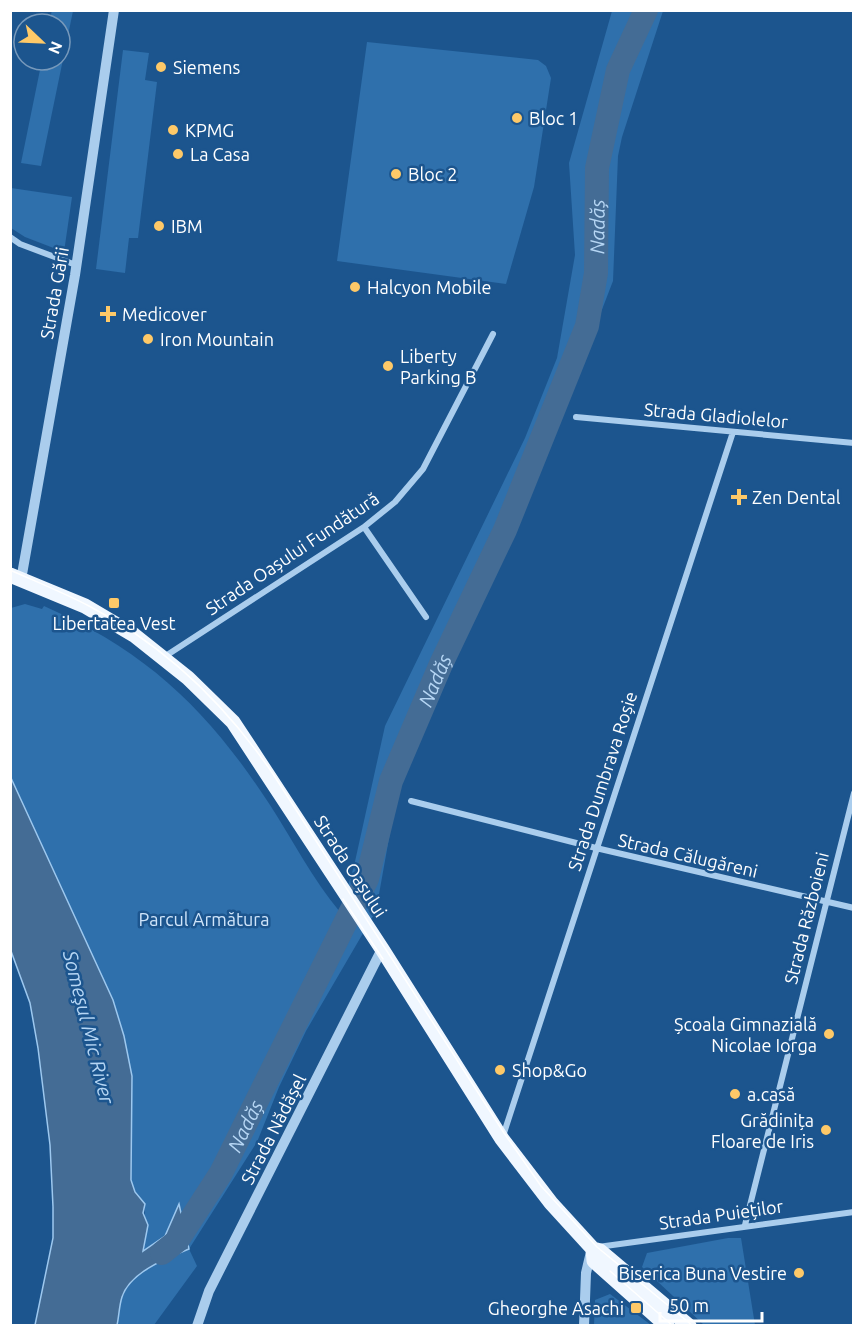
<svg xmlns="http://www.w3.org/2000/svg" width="864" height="1336" viewBox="0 0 864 1336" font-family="Ubuntu,sans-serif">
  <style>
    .green { fill: #2f70ac }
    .water { fill: #446c95; stroke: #9dc8ef; stroke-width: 1.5 }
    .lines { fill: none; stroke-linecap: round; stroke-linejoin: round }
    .river { stroke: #446c95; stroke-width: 24 }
    .minor { stroke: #aacded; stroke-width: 6 }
    .tertiary { stroke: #aacded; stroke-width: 10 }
    .primary { stroke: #f0f7ff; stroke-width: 15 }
    .tram { stroke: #fff; stroke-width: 1.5 }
    .poi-dot { fill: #fec968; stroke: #1c558e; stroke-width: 2 }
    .labels { text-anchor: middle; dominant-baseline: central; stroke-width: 5; stroke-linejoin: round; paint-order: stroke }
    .poi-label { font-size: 18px; fill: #fff; stroke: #1c558e; text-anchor: start }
    .street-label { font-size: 18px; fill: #fff; stroke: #1c558e }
    .park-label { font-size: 18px; fill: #d0e5fa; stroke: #1c558e }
    .water-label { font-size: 20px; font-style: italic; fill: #b6d6f4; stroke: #1c558e }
  </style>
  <rect width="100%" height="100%" fill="#1c558e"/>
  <path class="green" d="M 52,10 L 73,11 L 41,166 L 21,163 L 42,60 L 60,60 L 60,24 L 49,24 Z
    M 612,11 L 663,11 L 622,137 L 618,156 L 613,281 L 559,421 L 401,771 L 376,911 L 306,1031 L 279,1087 L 257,1142 L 189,1249 L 197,1266 L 154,1325 L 117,1325 C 119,1317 119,1306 122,1297 C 130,1272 167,1258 189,1249 L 179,1204 L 165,1236 L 144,1252 L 145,1204 L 135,1192 L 131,1180 L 132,1076 L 113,1000 L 11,778 L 11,608 L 25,604 L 42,609 L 44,606 C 148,652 208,710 270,805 C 292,839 313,880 340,912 L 354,866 L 385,726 L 525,438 L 557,358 L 575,255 L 569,163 Z
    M 367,42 L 538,60 L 546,66 L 551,78 L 534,187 L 506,284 L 337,261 Z
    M 123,50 L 149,53 L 145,80 L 157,82 L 138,238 L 129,238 L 125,273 L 96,269 Z
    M 11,188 L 72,197 L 64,252 L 25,237 L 11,228 Z
    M 728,1238 L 741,1238 L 755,1325 L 704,1325 L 642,1267 L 647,1253 Z
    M 610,1294 L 651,1325 L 594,1325 L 595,1300 Z"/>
  <path class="water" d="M 11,778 L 113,1000 L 124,1036 L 132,1076 L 131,1180 L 135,1192 L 145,1204 L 143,1213 L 148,1225 L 143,1251 L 165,1236 L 179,1204 L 189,1249 C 167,1258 130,1272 122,1297 C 119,1306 119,1317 117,1325 L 35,1325 L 53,1238 L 53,1207 L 50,1145 L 38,1048 L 30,1003 L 11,951 Z"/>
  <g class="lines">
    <path class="river" id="s1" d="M 162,1253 L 177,1241 L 221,1173 L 367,879 L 391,781 L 441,664 L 505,530 L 587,326 L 596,273 L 597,168 L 618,70 L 646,10"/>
    <path class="minor" d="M 10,237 L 20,244 L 76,265
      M 576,417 L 854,443
      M 364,527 L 426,617
      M 164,657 L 364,527 L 395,502 L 423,469 L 493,334
      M 411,801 L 596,848 L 854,908
      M 503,1136 L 733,432
      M 745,1225 L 854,793
      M 598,1247 L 854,1212"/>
    <path class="tertiary" d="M 21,580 L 75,275 L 114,10
      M 197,1326 L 209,1291 L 382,949
      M 584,1326 L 586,1273 L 591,1252"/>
    <path class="primary" d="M 10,575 L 85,606 L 134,635 L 188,678 L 233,722 L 382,949 L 502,1139 L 551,1203 L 593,1249 L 600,1251 L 689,1326
      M 593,1249 L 594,1261 L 667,1326"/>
    <path class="tram" d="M 10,570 C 37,582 64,593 89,606 C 166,646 225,704 273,774 L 504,1133 L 541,1186 L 597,1247 L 693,1326
      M 343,899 L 383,959
      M 610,1271 L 673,1326"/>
  </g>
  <g class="poi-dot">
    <circle cx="161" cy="67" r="6"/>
    <circle cx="517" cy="118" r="6"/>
    <circle cx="173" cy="130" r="6"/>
    <circle cx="178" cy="154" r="6"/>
    <circle cx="396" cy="174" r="6"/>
    <circle cx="159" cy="226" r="6"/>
    <circle cx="355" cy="287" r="6"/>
    <path d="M105 305h6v6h6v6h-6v6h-6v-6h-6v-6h6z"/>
    <circle cx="148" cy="339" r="6"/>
    <circle cx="388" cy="366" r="6"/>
    <path d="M736 488h6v6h6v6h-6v6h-6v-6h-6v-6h6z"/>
    <rect x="108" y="597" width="12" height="12" rx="3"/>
    <circle cx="829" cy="1034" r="6"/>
    <circle cx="500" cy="1070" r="6"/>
    <circle cx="735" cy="1094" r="6"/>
    <circle cx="826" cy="1130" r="6"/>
    <circle cx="799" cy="1273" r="6"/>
    <rect x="630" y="1302" width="12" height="12" rx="3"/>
  </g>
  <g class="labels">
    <g class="poi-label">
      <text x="173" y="67">Siemens</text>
      <text x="529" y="118">Bloc 1</text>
      <text x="185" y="130">KPMG</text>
      <text x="190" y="154">La Casa</text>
      <text x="408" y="174">Bloc 2</text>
      <text x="171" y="226">IBM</text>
      <text x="367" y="287">Halcyon Mobile</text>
      <text x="122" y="314">Medicover</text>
      <text x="160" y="339">Iron Mountain</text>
      <text x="400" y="356">Liberty<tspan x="400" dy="21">Parking B</tspan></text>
      <text x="752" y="497">Zen Dental</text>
      <text x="114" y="623" text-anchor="middle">Libertatea Vest</text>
      <text x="817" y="1024" text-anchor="end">Școala Gimnazială<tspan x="817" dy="21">Nicolae Iorga</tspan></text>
      <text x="512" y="1070">Shop&amp;Go</text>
      <text x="747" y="1094">a.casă</text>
      <text x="814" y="1120" text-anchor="end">Grădinița<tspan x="814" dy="21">Floare de Iris</tspan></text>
      <text x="787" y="1273" text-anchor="end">Biserica Buna Vestire</text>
      <text x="624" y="1308" text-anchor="end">Gheorghe Asachi</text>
    </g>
    <g class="street-label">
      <text transform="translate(54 293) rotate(-80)">Strada Gării</text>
      <text transform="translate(716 415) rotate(5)">Strada Gladiolelor</text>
      <text transform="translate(292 553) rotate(-34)">Strada Oașului Fundătură</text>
      <text transform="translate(602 781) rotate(-72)">Strada Dumbrava Roșie</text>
      <text transform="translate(688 855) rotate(13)">Strada Călugăreni</text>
      <text transform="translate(351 866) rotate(57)">Strada Oașului</text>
      <text transform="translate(806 918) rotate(-76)">Strada Războieni</text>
      <text transform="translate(273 1129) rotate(-63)">Strada Nădășel</text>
      <text transform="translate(721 1214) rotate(-8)">Strada Puieților</text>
    </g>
    <g class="park-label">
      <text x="204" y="919">Parcul Armătura</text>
    </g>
    <g class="water-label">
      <text stroke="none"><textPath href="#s1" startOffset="1125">Nadăș</textPath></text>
      <text stroke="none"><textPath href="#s1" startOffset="639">Nadăș</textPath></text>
      <text transform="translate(89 1027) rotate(76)">Someşul Mic River</text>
      <text stroke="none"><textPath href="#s1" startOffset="153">Nadăș</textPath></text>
    </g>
  </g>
  <rect width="864" height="1336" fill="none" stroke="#ffffff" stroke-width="24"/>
  <g transform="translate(42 42) rotate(113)"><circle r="28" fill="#1c558e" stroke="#7799bb" stroke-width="1.5"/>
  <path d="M0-4.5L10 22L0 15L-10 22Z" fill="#fec968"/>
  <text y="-9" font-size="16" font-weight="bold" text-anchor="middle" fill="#ffffff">N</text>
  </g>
  <path d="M660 1312v9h102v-9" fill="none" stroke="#ffffff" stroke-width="3"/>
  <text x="669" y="1312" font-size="18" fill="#ffffff" stroke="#1c558e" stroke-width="4.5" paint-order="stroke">50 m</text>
</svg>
